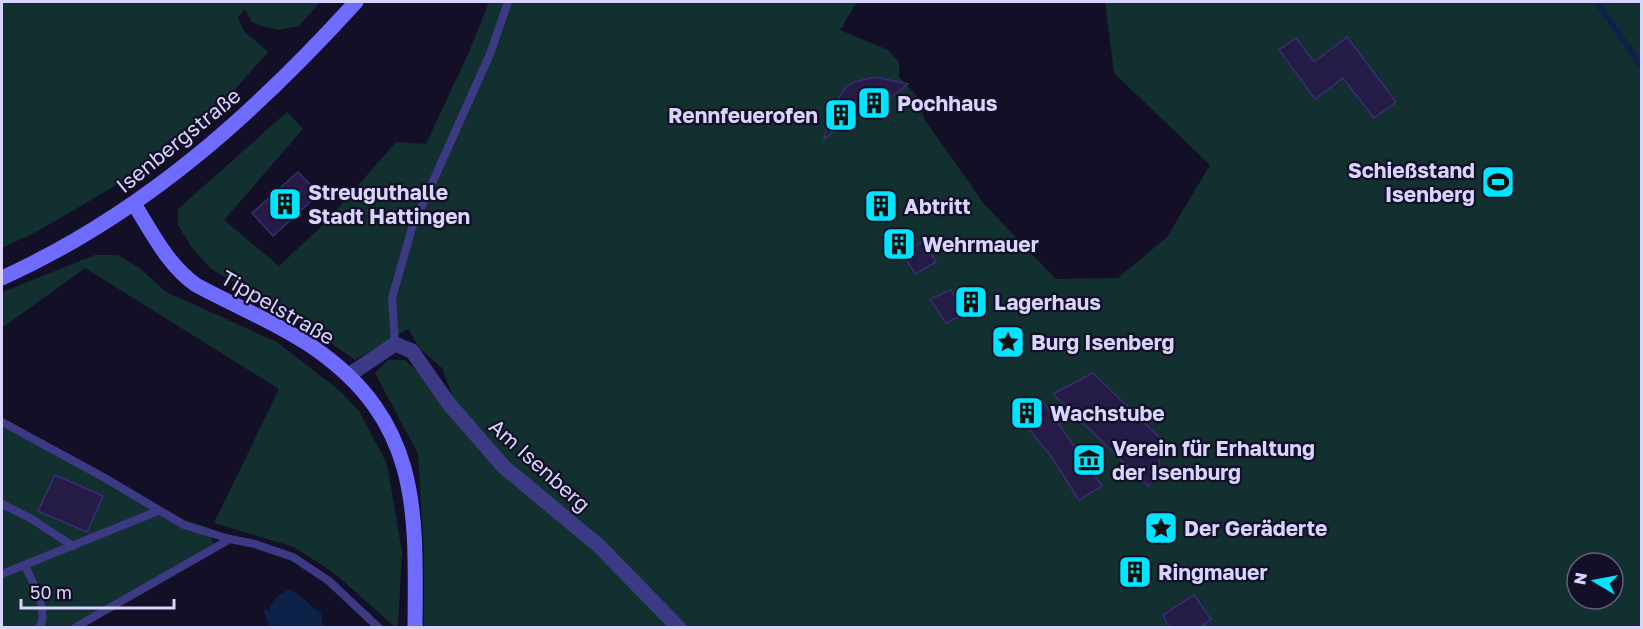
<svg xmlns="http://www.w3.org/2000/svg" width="1643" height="629" viewBox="0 0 1643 629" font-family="'Golos Text',sans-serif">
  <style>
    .green { fill: #12302f; fill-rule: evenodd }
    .water { fill: #0c2248 }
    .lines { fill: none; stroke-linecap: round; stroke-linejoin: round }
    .stream { stroke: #0c2248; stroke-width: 6 }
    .building { fill: #241b47; stroke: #3b2d73; stroke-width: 1.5 }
    .lane { stroke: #3d3a85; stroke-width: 8 }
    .street { stroke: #3d3a85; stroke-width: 15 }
    .secondary { stroke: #6f6bff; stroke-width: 15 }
    .labels { text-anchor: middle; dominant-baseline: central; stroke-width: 4.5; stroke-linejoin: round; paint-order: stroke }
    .poi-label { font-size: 21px; font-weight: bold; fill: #d9d4ff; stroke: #130f26; text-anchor: start }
    .street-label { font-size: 21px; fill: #d9d4ff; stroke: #130f26 }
  </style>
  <rect width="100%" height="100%" fill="#130f26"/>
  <path class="green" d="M 2,2 L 320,2 L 299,26 L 279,30 L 261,26 L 251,21 L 245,9 L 238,18 L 244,31 L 268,52 L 205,123 L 130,177 L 38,231 L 2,248 Z
    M 489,2 L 857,2 L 840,30 L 888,50 L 899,62 L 899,77 L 916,95 L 925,120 L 984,204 L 1056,279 L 1118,278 L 1167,237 L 1210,165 L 1114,73 L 1105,2 L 1641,2 L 1641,627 L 686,627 L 665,604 L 507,462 L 454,400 L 442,368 L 420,349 L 408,329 L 355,360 L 293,317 L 211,269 L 192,248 L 178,225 L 178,209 L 287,112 L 303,129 L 224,220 L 279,266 L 325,223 L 396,142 L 426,144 L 469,52 ZM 1577,563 L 1613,563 L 1613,599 L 1577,599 Z
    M 95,255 L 118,255 L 141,269 L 166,292 L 277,342 L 340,391 L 359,411 L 387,464 L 402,552 L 398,627 L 395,627 L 334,573 L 294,547 L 214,523 L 279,389 L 85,268 L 2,328 L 2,292 Z
    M 388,360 L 405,360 L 421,374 L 597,549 L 671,627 L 424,627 L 424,552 L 418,454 L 375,373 Z
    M 2,420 L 185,520 L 210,528 L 213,544 L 72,627 L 2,627 Z"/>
  <path class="water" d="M 290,589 C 302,596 310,606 321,613 L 323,627 L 278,627 C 264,608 270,599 290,589 Z"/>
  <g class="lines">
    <path class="stream" d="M 1597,2 L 1642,68
      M 267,612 L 274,628"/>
  </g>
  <path class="building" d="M 1347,37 L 1396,102 L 1374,118 L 1343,78 L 1315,99 L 1279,50 L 1296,38 L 1314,62 Z
    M 875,77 L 908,84 L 876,109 L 875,107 L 871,109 L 868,105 L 824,139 L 832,109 L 845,88 L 854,82 Z
    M 298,172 L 319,194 L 273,236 L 252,213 Z
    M 923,241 L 936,262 L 915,274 L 903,254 Z
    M 951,290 L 954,296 L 963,292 L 971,310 L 946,323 L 930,299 Z
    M 1093,373 L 1162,440 L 1159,466 L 1163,469 L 1148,486 L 1053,394 Z
    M 1041,399 L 1102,486 L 1079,500 L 1051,456 L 1015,412 Z
    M 55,475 L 103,496 L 87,532 L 38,511 Z
    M 1194,595 L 1211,619 L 1200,627 L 1169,627 L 1163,615 Z"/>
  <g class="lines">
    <path class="lane" d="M 395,344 L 392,298 L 412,228 L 490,54 L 508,2
      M 2,422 L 105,478 L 184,525 L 230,539 L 255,544 L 293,557 L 329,581 L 379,628
      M 2,504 L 30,518 L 73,546
      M 25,565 C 32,582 50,611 39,628
      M 2,574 L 158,511
      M 76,627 L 230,539"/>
    <path class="street" d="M 349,375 L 395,344 L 412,351 L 449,404 L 504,467 L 599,546 L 679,628"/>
    <path class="secondary" d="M 134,204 C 153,234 167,264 196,285 C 235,306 281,325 317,350 C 421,424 416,512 415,628
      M 2,278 C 143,214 253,115 356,2"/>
  </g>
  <defs>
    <symbol id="building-square" viewBox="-11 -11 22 22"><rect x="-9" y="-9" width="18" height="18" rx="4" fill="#00e5ff" stroke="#130f26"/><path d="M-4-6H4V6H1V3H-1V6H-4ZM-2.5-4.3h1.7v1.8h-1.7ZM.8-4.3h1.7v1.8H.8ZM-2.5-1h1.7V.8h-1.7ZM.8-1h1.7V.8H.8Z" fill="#111"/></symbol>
    <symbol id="stadium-square" viewBox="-11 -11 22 22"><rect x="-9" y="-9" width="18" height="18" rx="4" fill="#00e5ff" stroke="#130f26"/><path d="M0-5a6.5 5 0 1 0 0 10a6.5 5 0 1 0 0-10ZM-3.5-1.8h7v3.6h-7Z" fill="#111"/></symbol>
    <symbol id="sight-square" viewBox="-11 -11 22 22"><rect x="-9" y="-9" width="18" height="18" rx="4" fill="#00e5ff" stroke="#130f26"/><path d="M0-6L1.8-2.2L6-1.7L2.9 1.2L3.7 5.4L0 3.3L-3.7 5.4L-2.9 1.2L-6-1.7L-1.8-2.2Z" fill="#111"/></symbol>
    <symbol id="museum-square" viewBox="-11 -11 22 22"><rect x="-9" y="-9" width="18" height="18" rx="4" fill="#00e5ff" stroke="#130f26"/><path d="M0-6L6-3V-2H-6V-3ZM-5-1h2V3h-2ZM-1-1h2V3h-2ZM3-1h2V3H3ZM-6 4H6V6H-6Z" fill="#111"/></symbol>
  </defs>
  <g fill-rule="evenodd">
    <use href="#building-square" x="855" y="84" width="38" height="38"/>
    <use href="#building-square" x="822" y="96" width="38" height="38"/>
    <use href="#stadium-square" x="1479" y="163" width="38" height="38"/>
    <use href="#building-square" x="266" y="185" width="38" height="38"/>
    <use href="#building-square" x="862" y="187" width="38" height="38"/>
    <use href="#building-square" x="880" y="225" width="38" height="38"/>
    <use href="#building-square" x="952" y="283" width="38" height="38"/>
    <use href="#sight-square" x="989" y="323" width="38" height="38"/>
    <use href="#building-square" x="1008" y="394" width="38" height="38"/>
    <use href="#museum-square" x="1070" y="441" width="38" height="38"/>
    <use href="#sight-square" x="1142" y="509" width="38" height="38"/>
    <use href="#building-square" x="1116" y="553" width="38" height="38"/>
  </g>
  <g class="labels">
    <g class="poi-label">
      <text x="897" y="103">Pochhaus</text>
      <text x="818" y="115" text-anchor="end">Rennfeuerofen</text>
      <text x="1475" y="170" text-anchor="end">Schießstand<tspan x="1475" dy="24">Isenberg</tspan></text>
      <text x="308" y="192">Streuguthalle<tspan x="308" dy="24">Stadt Hattingen</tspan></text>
      <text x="904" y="206">Abtritt</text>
      <text x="922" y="244">Wehrmauer</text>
      <text x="994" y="302">Lagerhaus</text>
      <text x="1031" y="342">Burg Isenberg</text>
      <text x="1050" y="413">Wachstube</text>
      <text x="1112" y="448">Verein für Erhaltung<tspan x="1112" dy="24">der Isenburg</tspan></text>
      <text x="1184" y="528">Der Geräderte</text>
      <text x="1158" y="572">Ringmauer</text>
    </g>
    <g class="street-label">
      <text transform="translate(178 140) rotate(-39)">Isenbergstraße</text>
      <text transform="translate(278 307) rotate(30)">Tippelstraße</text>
      <text transform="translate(540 465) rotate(42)">Am Isenberg</text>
    </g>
  </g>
  <rect width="1643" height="629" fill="none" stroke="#d9d4ff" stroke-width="6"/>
  <g transform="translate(1595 581) rotate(280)"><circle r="28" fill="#130f26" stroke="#625e7d" stroke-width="1.5"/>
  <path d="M0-4.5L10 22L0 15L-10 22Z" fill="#00e5ff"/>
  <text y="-9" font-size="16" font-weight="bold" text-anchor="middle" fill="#d9d4ff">N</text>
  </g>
  <path d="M21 599v9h153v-9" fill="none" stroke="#d9d4ff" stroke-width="3"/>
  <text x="30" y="599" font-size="18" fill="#d9d4ff" stroke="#130f26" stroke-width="4.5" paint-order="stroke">50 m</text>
</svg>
